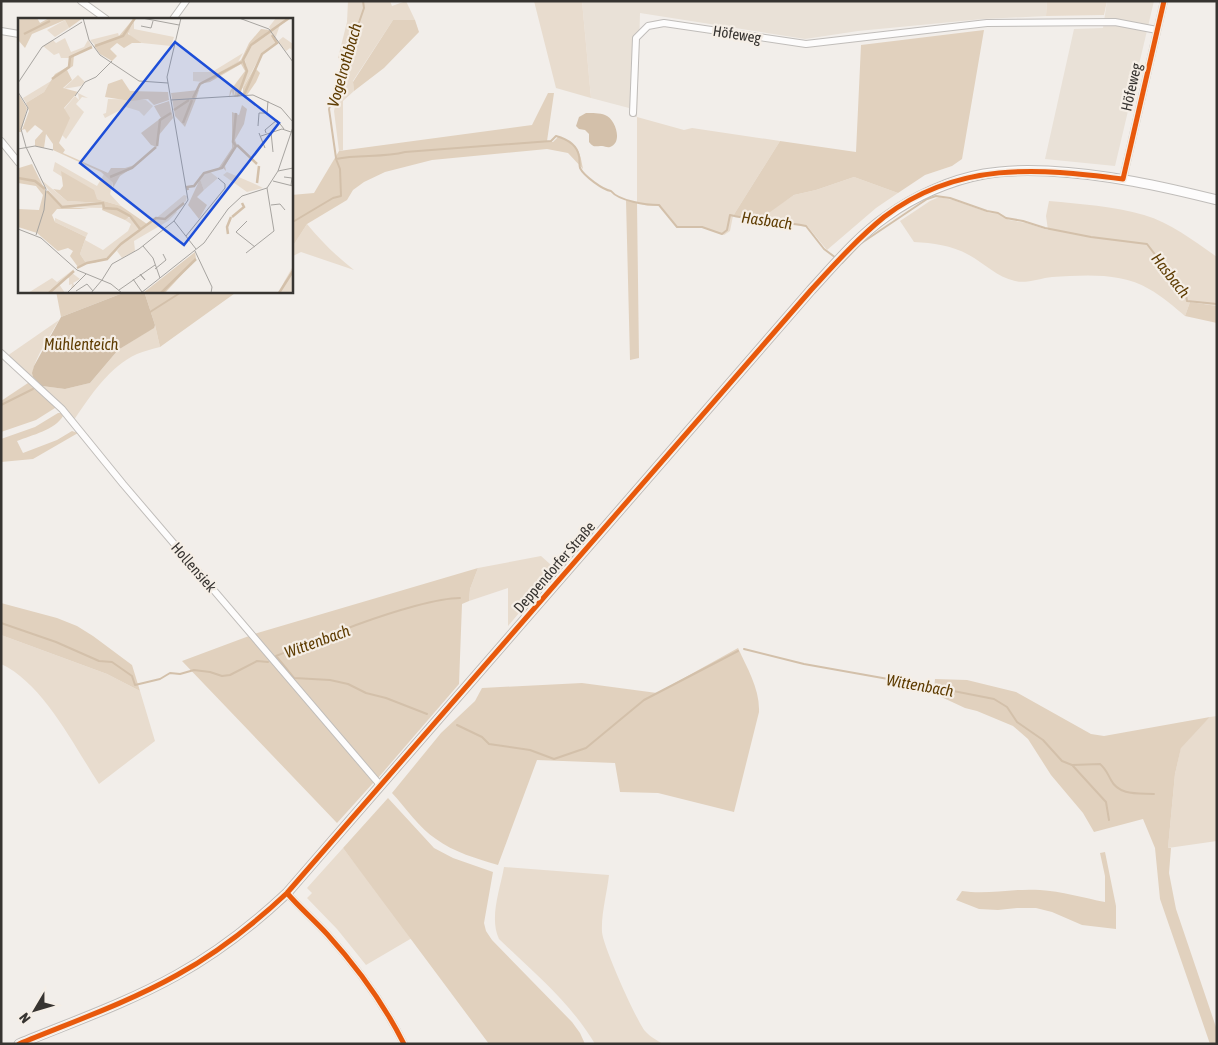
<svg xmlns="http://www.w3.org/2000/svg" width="1218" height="1045" viewBox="0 0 1218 1045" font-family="'Asap Condensed',sans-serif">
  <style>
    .built { fill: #e9e1d7 }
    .green { fill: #e8dcce }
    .forest { fill: #e1d1be }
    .water { fill: #d3c0aa }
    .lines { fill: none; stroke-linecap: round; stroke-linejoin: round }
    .stream { stroke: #d3c0aa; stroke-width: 2 }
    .street-casing { stroke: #c0bdba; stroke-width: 8 }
    .secondary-casing { stroke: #c0bdba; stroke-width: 11 }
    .street { stroke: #fdfcfc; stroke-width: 6 }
    .secondary { stroke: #fdfcfc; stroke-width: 9 }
    .cycleway-casing { stroke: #f5eee6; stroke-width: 8 }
    .cycleway { stroke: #e8590c; stroke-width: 5 }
    .labels { text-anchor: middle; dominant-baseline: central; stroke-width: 4.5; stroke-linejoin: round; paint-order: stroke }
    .street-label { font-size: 15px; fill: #373431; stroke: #f5eee6 }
    .water-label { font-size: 16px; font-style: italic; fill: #5e3c02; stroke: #f5eee6 }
    .inset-river { fill: none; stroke: #d3c0aa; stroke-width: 2.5 }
    .inset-road { fill: none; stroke: #a7a4a0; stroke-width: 1 }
    .view { fill: #1d4ed8; fill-opacity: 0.15; stroke: #1d4ed8; stroke-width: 2.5 }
    .inset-edge { fill: none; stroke: #373431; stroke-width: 2.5 }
  </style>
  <rect width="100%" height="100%" fill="#f2eeea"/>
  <path class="built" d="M 582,1 L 1047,1 L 1046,16 L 983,19 L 858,31 L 805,39 L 640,13 L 637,117 L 629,115 L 629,108 L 591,98 Z
    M 1107,1 L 1154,1 L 1115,166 L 1045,159 L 1074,29 L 1103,28 Z"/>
  <path class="green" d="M 348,1 L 390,1 L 392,6 L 406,1 L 415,20 L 393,20 L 353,81 L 354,91 L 343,101 L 343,150 L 339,151 L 334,111 L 345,60 L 338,58 L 347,22 Z
    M 534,1 L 582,1 L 591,98 L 556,88 Z
    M 1047,1 L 1107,1 L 1104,15 L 1046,16 Z
    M 637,117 L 684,130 L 692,128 L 780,141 L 733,216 L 730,231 L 724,235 L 704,228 L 679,228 L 661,206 L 648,206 L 637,203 Z
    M 854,177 L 898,193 L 876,208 L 827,250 L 808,227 L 779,222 L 757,220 L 794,195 L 816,190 Z
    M 939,197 L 953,200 L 990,213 L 1001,214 L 1009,220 L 1026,223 L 1048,230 L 1046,216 L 1049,201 C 1080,204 1114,206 1144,215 C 1171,223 1194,241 1217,257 L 1217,306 L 1190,302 L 1185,316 C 1174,307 1162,296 1149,289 C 1121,272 1084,275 1052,277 C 1041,278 1026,284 1015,281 C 997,277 984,263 969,255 C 951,245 933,243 914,242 L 900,221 L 930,201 Z
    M 307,224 C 321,241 336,256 354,270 L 301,252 L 291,257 L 291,249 Z
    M 59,320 C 52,333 30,364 33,377 L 7,356 Z
    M 155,325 L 160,347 C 152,349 144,351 137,354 C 109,367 91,395 74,420 L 42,386 L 65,389 L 90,383 L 118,350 L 153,328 Z
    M 541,556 L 550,564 L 554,572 L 508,626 L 508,588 L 469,601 L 470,589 L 478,568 Z
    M 1,635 L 107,674 L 140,691 L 155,741 L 99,784 C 74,746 43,683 1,664 Z
    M 1217,716 L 1217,841 L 1168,848 L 1175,774 L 1181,747 L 1210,717 Z
    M 343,848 L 412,938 L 366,965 L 337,929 L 307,898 L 312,893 L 307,888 Z
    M 504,867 L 609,875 C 607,893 601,914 602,932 C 603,946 636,1020 645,1031 C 650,1037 657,1040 663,1044 L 595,1044 C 571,1003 533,972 499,939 C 489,918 500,890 504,867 Z"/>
  <path class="forest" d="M 393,20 L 415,20 L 419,32 L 384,68 L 354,91 L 353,82 Z
    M 984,30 L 962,159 L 952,166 L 925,175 L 898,193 L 854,177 L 816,190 L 794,195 L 759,220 L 733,216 L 780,141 L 856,152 L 861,45 Z
    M 548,93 L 554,93 L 547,141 L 553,142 L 558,137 C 577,142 580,151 583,169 L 568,153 L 547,149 L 432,160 L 385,172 L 364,182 L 353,190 L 347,200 L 307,224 L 291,249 L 291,195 L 314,193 L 339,151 L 532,125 Z
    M 626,200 L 637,203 L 639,358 L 630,360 Z
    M 56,291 L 128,291 L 61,317 Z
    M 144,291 L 238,291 L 160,347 L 155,325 Z
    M 1190,302 L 1217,306 L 1217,323 L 1185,316 Z
    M 31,381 L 55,404 L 55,408 L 36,420 L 1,432 L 1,401 Z
    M 58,413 L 61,413 L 63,416 C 55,430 32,435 17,441 L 23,453 L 57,440 L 72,431 L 78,433 L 33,459 L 1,462 L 1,439 L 35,427 Z
    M 478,568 L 470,589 L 469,601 L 462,604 L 459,684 L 378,778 L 254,634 Z
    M 1,603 L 57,618 L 77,626 L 93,636 L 132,665 L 140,691 L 107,674 L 1,635 Z
    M 249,636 L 374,782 L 337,823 L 182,661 Z
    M 738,648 C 747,668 760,689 759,712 L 734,812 L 658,793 L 620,792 L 615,763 L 537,760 L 498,865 C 478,859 453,852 436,839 C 419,828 406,808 392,793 L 441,733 L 475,701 L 482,688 L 582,683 L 657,693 Z
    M 935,679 L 967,680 L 1016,692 L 1091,734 L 1104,736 L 1210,717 L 1181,748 L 1175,774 L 1168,848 L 1171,848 L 1169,873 L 1176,909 L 1217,1030 L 1217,1044 L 1210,1044 L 1160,899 L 1155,848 L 1143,819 L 1094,832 L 1083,813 L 1051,775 L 1028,739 L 1013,726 L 977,711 L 965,708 L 937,695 L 934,691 Z
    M 388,798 L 434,848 L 453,858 L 493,872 L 484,923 L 486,931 L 492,940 L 572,1022 L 580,1033 L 585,1044 L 489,1044 L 343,848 Z
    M 1105,852 L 1116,906 L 1116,929 L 1082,925 L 1052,912 L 1036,908 L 1017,908 L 998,910 L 979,909 L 956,900 L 962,891 C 988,895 1013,888 1040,890 C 1061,891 1084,898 1105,902 L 1105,876 L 1100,853 Z"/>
  <path class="water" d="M 586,113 C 592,113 600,113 605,115 C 616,119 623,143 610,147 C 607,148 605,146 602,146 C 595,146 594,148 589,142 L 589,134 L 585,130 L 579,129 L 576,126 L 579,117 Z
    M 128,291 L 144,291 L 155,325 L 154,328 L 118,350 L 90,383 L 65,389 L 42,386 L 33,377 L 32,373 L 34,366 L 61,317 Z"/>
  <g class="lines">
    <path class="stream" d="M 336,158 L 329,109 L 364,8 L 363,1
      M 291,223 L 333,198 L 341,196 L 340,169 L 336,159 C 359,154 383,158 405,152 L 551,141 L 556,136 C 567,139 577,145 579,156 C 580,159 579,165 580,168 C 584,176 603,190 611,191 C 619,201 646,205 659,205 L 677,227 L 702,227 L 722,234 L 727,230 L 730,215 C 755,221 781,221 806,226 L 824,249 L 836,258
      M 842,263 L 860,244 L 927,199 L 936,196 L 950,198 L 987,211 L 998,213 L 1006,218 L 1023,221 L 1045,228 L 1091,237 L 1147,244 L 1186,295 L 1187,301 L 1217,304
      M 150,312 L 183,291
      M 1,405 L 33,389
      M 1,623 L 56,642 L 99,661 L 112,662 L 132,676 L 135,685 L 160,679 L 170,673 L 180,674 L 194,670 L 210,672 L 222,676 L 230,675 L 257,661 L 268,662
      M 744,649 L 804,664 L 933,687 L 994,699 L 1007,707 L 1017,722 L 1043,740 L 1062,761 L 1072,765 L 1100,764 C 1106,769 1107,773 1111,780 C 1119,796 1139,793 1154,794
      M 427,714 L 386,698 L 366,693 L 348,684 L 330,680 L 294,678 L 276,656 C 322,638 367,619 415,606 C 430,602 445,598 460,598
      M 457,725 L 482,737 L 489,744 L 530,750 L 554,759 L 586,748 L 644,700 L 738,651
      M 1073,766 L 1106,802 L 1109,820"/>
    <defs>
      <path id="street" d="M 81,1 L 106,19
        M 173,19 L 186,1
        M 1,31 L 19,34
        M 633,113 L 636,38 L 648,26 L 664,23 L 806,44 L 987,23 L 1115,22 L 1157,30
        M 1,141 L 19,163
        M 1123,179 L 1164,1
        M 1,353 L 62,409 L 123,484 L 381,786
        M 287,893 C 299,907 314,920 327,934 C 357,967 384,1004 404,1044"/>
      <path id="secondary" d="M 19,1044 C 72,1022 127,1003 177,975 C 217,953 254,924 287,893 L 811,290 C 835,264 858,236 887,216 C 915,196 950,180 984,174 C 1005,170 1027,170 1048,171 C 1106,174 1161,186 1217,200"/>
    </defs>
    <use href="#street" class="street-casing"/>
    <use href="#secondary" class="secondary-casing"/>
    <use href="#street" class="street"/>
    <use href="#secondary" class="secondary"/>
    <defs>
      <path id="cycleway" d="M 287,893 C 299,907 314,920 327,934 C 357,967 384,1004 404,1044
        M 19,1044 C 72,1022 127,1003 177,975 C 217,953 254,924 287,893 L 811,290 C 834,265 857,239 884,217 C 957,161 1038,168 1123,179 L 1164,1"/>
    </defs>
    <use href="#cycleway" class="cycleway-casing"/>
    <use href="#cycleway" class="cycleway"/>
  </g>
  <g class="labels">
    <g class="street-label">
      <text transform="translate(737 34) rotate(9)">Höfeweg</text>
      <text transform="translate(1131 87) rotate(-77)">Höfeweg</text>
      <text transform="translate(194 567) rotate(49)">Hollensiek</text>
      <text transform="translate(554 567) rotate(-49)">Deppendorfer Straße</text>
    </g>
    <g class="water-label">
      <text transform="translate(344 65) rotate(-74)">Vogelrothbach</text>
      <text transform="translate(767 220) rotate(8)">Hasbach</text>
      <text transform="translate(1171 275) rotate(52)">Hasbach</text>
      <text x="81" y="344">Mühlenteich</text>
      <text transform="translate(317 641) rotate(-20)">Wittenbach</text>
      <text transform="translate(920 685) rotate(10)">Wittenbach</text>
    </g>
  </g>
  <g transform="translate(18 18)">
    <rect width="275" height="275" fill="#f2eeea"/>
    <path d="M 258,0 L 274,0 L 262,7 L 257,21 L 259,24 L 265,19 L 275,26 L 275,33 L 272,30 L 268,33 L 261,25 L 244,35 L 225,70 L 222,71 L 229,50 L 226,39 L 238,22 L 252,12 L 254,14 L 251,9 ZM 47,2 L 51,10 L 37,19 L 29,12 ZM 116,4 L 116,11 L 156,19 L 153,28 L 124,25 L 112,18 L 110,13 ZM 100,15 L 101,18 L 78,28 L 72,22 ZM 47,20 L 53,34 L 66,29 L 70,22 L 74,28 L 52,40 L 43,40 L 41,35 L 36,37 L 25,28 L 35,22 L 38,25 ZM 225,35 L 220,44 L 185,64 L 175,63 L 175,54 L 194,54 ZM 60,57 L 67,64 L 63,68 L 45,71 ZM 33,63 L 26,74 L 8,85 L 5,80 ZM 60,75 L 70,80 L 64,79 L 58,86 L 66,94 L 48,121 L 44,117 L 51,100 L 46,91 L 57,78 L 61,82 ZM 90,81 L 128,82 L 135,88 L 126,98 L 121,93 L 108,89 L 87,100 L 85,96 L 88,95 ZM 37,144 L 79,168 L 86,156 L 95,165 L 92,176 L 103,188 L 79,181 L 35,153 ZM 191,153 L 200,160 L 186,172 L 181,159 ZM 209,154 L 237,166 L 245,170 L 229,174 L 205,157 ZM 21,160 L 49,183 L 85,185 L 85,190 L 44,189 ZM 166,177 L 169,178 L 168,183 L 157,192 L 159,194 L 150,203 L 116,223 L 117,233 L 104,240 L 99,233 L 104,226 L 88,241 L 76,245 L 68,245 L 62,236 L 67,222 L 85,232 L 110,213 L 113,206 L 107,202 L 109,199 L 117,202 L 124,212 ZM 37,200 L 70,215 L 68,219 L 37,204 ZM 275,248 L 275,275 L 261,275 L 266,264 ZM 56,251 L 54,255 L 62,261 L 55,265 L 57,268 L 53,271 L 54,266 L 51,267 L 51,260 L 48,259 L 41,266 L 47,275 L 10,275 L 34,260 L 39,264 Z" fill="#e8dcce"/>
    <path d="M 5,0 L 19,0 L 22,5 L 31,0 L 65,0 L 51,10 L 47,2 L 14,16 L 7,30 L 0,22 L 0,2 ZM 116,0 L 110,16 L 124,25 L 114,25 L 106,30 L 99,25 L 92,31 L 99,38 L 94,43 L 82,36 L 76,28 L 101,18 ZM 243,11 L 252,12 L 234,26 L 226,39 L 229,53 L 220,79 L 216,79 L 218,68 L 215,79 L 214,73 L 211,80 L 212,73 L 227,53 L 223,46 L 192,64 L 181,66 L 223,42 L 231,25 ZM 245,35 L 238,51 L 242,55 L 238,64 L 229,77 L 225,78 L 225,70 ZM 56,37 L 55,48 L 49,52 L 54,62 L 45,70 L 60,74 L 46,90 L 52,100 L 41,125 L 47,132 L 45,135 L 90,155 L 93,150 L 107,150 L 120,146 L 102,158 L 95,170 L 95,165 L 83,154 L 35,132 L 35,126 L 28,116 L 26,130 L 17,128 L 17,122 L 25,113 L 17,107 L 9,115 L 7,111 L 4,112 L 11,93 L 8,85 L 26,74 L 37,56 L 51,48 L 52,39 ZM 104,61 L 112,73 L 150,74 L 151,82 L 136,87 L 130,81 L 113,83 L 87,79 L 90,66 ZM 181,72 L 178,81 L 167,109 L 157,98 L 153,75 ZM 0,75 L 9,90 L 3,114 L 0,114 ZM 151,83 L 155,100 L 141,117 L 139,129 L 133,127 L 123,115 L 143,100 L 136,88 ZM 224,87 L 229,91 L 226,106 L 217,122 L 219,127 L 207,148 L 208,153 L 204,149 L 200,151 L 214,130 L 214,94 L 221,97 ZM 14,146 L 27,172 L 42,188 L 71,191 L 39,191 L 34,197 L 37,204 L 68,219 L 62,236 L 68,245 L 60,249 L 52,238 L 55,233 L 50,230 L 40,233 L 19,215 L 0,209 L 0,191 L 21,192 L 25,177 L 18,168 L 0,165 L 1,150 ZM 43,153 L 76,172 L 79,181 L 103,188 L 129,206 L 138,200 L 123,212 L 112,198 L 107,202 L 84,192 L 85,185 L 49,183 L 35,171 L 42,172 L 45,168 ZM 182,161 L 186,172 L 179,179 L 189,187 L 181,201 L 170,187 ZM 177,234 L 178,241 L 147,275 L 125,275 Z" fill="#e1d1be"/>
    <path class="inset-river" d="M 6,16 L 32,3M 77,28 L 105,18 L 117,0M 34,61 L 51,49 L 52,39 L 74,29M 226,77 L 244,36 L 259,25 L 254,17M 220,78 L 229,53 L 225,42 L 233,27 L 271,0M 175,80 L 182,66 L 224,44M 156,92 L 171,82M 165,105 L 174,82M 219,127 L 239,146M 139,128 L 142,102 L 153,95M 92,159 L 114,150 L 138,129M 0,160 L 17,163 L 27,171M 239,165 L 241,148M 170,172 L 169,169 L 176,168 L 186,155 L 204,150 L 218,128 L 215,124 L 218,95M 29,173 L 44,189 L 85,185 L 86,190 L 99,191 L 112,198 L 122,211M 214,199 L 226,189 L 224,185M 210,216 L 209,209 L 213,199M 59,250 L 69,245 L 89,241 L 103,226 L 138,200 L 147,201 L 166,185M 31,275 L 56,253M 143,275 L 178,241M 261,275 L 275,253"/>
    <path class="inset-road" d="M 65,0 L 71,22 L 82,37 L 121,63 L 150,65M 124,0 L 161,7M 221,0 L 251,11 L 275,44M 123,8 L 133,10 L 135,3M 0,65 L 24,29 L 64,4M 0,74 L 10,90 L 3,111 L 8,129 L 28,171 L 26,192 L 18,217M 57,78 L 67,64 L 78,59 L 94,43M 153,82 L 235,77 L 263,90 L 275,104M 240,108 L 241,95 L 249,95 L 250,83M 253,114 L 255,134M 241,115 L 247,130M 248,115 L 247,112 L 259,102 L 266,111M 243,118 L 264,111 L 273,114M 0,131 L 17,128 L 35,132M 260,153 L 275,109M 266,159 L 274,160 L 273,167M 255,163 L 275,168M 253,187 L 262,186 L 267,192M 156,203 L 178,231M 229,203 L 218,214 L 237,229M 0,211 L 23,220 L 59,252 L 93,266 L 104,275M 168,218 L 207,170 L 207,166 L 200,160M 125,228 L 135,240 L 142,260M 177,233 L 194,269 L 193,275M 228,235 L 256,213 L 249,170M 137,251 L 148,242 L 145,236M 122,256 L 127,262 L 122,256M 115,261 L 124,274M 84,262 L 94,246 L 121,231 L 156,203 L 170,182 L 149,59 L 163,0M 101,272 L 137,247M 58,273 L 69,266 L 75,273M 49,275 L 68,256M 73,275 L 84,262M 123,275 L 186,225 L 210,191 L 224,178 L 249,170 L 260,153 L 275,150"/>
    <path class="view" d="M 157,24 L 261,105 L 166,227 L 62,145 Z"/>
    <rect width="275" height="275" class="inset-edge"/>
  </g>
  <rect width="1218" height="1045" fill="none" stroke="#373431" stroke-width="5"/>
  <g transform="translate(35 1010) rotate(232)" stroke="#f5eee6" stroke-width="4" paint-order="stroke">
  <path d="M0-4L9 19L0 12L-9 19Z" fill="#373431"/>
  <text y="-8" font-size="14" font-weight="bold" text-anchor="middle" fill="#373431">N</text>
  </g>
</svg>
